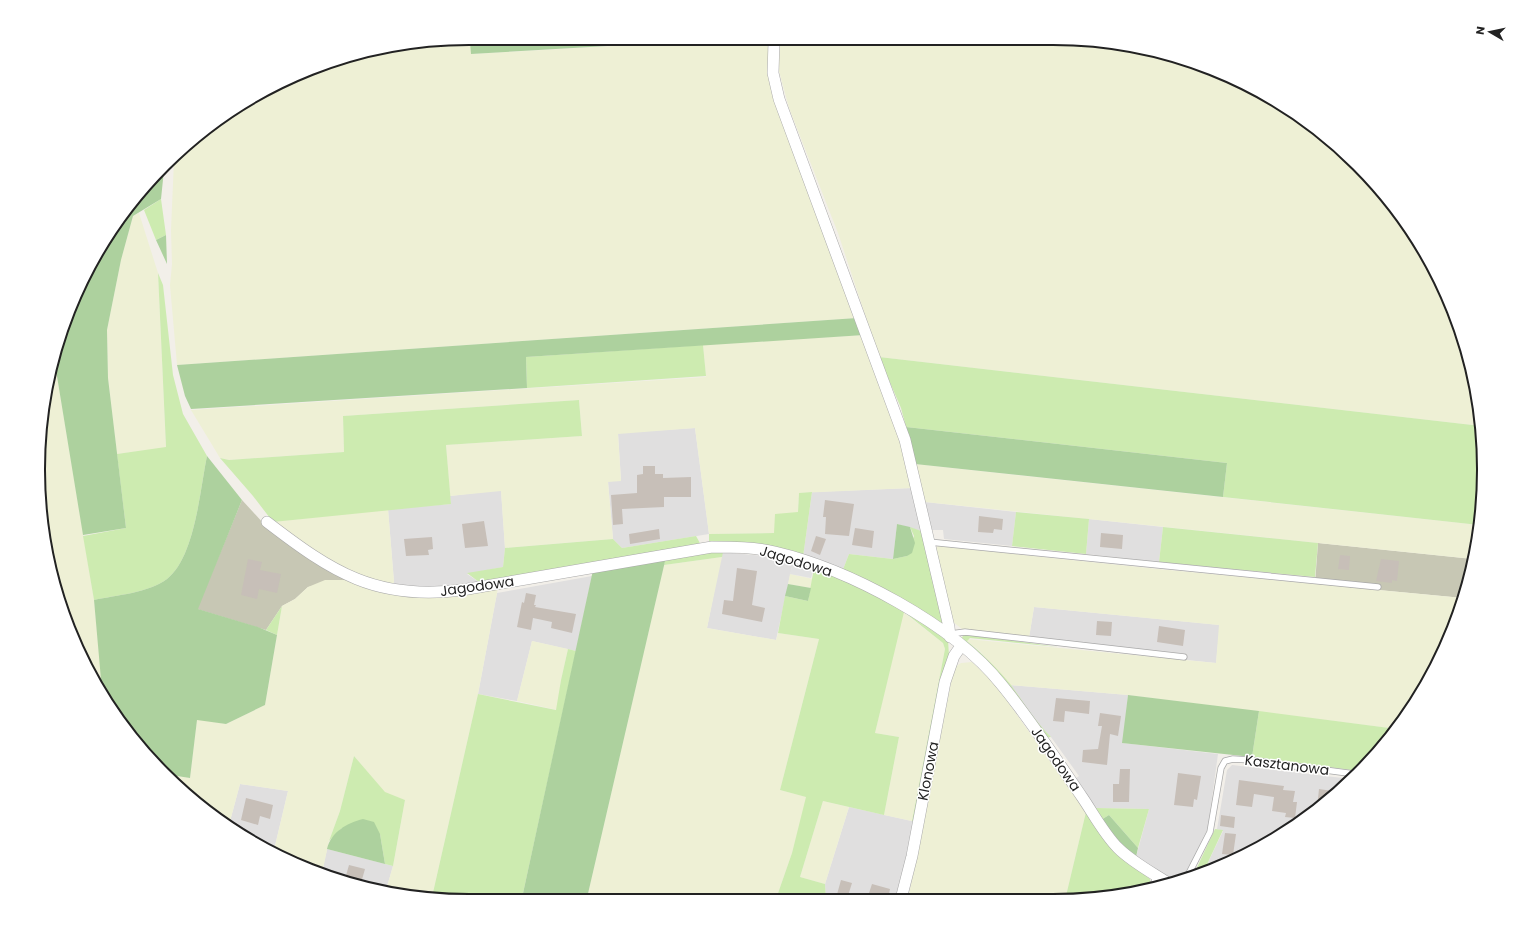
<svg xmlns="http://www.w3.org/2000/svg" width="1522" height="939" viewBox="0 0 1522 939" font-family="Poppins,sans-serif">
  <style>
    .residential { fill: #e0dfdf }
    .construction { fill: #c7c7b4 }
    .farmland { fill: #eef0d5 }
    .grass { fill: #cdebb0 }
    .forest { fill: #add19e }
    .parking { fill: #e2e2e2 }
    .building { fill: #c7bfb8 }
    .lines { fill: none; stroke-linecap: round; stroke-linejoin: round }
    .service-casing { stroke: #a9a9a9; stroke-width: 7 }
    .minor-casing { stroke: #a9a9a9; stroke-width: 12 }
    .service { stroke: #fff; stroke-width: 5.5 }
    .minor { stroke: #fff; stroke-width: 11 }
    .labels { text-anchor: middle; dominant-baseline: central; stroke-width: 3; stroke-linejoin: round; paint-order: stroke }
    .street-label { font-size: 14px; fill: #222; stroke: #fff }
    .rim { fill: none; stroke: #222; stroke-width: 2 }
  </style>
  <rect width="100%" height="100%" fill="#f2efe9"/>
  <path class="residential" d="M 695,428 L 709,534 L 622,548 L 613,539 L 608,481 L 621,480 L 618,433 Z
    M 912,488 L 924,532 L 897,524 L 893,559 L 849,554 L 842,572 L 803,557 L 812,492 Z
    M 501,490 L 505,548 L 503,567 L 467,574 L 479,582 L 419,588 L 392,585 L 394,582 L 388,509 L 451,504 L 450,496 Z
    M 925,502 L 1016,512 L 1012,546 L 944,539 L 943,530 L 930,530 Z
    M 1089,519 L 1163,527 L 1159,562 L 1086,554 Z
    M 722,552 L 764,556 L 793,562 L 776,640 L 707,628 Z
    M 592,576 L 576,651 L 532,641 L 517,701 L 478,694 L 497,593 Z
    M 1034,607 L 1220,625 L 1216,663 L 1187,660 L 1187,654 L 1029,638 Z
    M 1010,685 L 1128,695 L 1123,743 L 1218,754 L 1208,828 L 1183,880 L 1171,882 L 1136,857 L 1149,809 L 1096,808 L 1076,778 L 1079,776 L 1051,737 L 1037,724 Z
    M 1232,765 L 1351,779 L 1337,794 L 1268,843 L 1203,873 L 1223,831 L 1217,829 L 1227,770 Z
    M 240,784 L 288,791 L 274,850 L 229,825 Z
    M 849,807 L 916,822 L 898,899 L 826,899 L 825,884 Z
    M 327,849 L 393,866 L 386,890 L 322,873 Z"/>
  <path class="construction" d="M 242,500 L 264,524 L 349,580 L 308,587 L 295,599 L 282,606 L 266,630 L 197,609 Z
    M 1318,543 L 1473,559 L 1469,581 L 1463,598 L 1315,584 Z"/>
  <path class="farmland" d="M 413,42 L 470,42 L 472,54 L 680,42 L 772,42 L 770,55 L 857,318 L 177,365 L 170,285 L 172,264 L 171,230 L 174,160 L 207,127 L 278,83 L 331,61 Z
    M 780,42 L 1109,42 L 1217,71 L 1315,127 L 1377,185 L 1426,254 L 1461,331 L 1480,413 L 1481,426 L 879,357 L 838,233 L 789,108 L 779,71 Z
    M 139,213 L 158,273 L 166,448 L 117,454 L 108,378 L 107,330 L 121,260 L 133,216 Z
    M 864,335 L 893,415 L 912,488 L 799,493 L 798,512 L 774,533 L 709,534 L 695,428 L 618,434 L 621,481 L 608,482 L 613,539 L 505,548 L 501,491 L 450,496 L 446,445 L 582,436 L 579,400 L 343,416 L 344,452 L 229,460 L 220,458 L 191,410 L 706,377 L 703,345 Z
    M 54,358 L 94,600 L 103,693 L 61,608 L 42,526 L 38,469 L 46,386 Z
    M 915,464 L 1479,525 L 1473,559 L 925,502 Z
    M 388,509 L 394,582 L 392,585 L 362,577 L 328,561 L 273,522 Z
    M 938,546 L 1158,569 L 1463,598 L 1440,660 L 1397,729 L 1128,695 L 1010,685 L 980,651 L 967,641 L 967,639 L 1216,663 L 1219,625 L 1034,607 L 1029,638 L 962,629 L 953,622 L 935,549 Z
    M 722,557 L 707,628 L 776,640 L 778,633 L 819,639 L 780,790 L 807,797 L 792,853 L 776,899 L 587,898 L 664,565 Z
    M 790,574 L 813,579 L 811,588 L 788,584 Z
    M 325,580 L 349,580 L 387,592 L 498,588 L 478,694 L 432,897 L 413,897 L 386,890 L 393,866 L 405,800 L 385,793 L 354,756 L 340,811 L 329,841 L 322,873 L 305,868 L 274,850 L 288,791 L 240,784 L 229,825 L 207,812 L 164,774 L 190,778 L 197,719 L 226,724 L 265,705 L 282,606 L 295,599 L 308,587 Z
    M 903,612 L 943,643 L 945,649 L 912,821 L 884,815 L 899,737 L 875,733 Z
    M 532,641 L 568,649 L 561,680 L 557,710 L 517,701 Z
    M 972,662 L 995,684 L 1086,812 L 1065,900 L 908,899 L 953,673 L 955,667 L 961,663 Z
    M 823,801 L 849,807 L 825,884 L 800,877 Z"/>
  <path class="grass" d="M 624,42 L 680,42 L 625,45 Z
    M 161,199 L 166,235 L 156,240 L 144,210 Z
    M 158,273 L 163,285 L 173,375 L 183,414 L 207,456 C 200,490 195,557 167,579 C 148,593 117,595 94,600 L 83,536 L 126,528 L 117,454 L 166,447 Z
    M 703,345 L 706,376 L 527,388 L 526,357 Z
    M 879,357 L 1481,426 L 1483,497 L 1479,525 L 1223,497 L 1227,463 L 906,427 L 901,408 Z
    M 579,400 L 582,436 L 446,445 L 451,504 L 273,522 L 253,496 L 220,458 L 229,460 L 344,452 L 343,416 Z
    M 812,492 L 803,557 L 709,543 L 709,534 L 774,533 L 775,514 L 798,512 L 799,493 Z
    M 1016,512 L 1089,519 L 1086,554 L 1012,546 Z
    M 910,527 L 924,532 L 946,625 L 941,627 L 842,572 L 849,554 L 893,559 L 907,556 L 914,536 Z
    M 1163,527 L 1318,543 L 1315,577 L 1159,562 Z
    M 696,536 L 701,545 L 479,582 L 467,573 L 503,567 L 505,548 L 613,539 L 622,548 Z
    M 713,550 L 732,551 L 735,553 L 723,552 L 722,557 L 664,565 L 666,557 Z
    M 814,568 L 890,600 L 948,640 L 949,656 L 916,822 L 912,821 L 945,649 L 943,643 L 904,612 L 875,733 L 899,737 L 884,815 L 823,801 L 800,877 L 825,884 L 826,899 L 776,899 L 792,853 L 806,797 L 780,790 L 819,639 L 778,633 L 785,596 L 808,601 Z
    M 282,606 L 277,635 L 266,630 Z
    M 968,634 L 1058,647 L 970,638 L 967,641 C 983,654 998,669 1011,685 C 1024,703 1035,721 1051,737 L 1043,738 L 961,639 L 963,636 Z
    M 568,649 L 576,651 L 522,898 L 432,897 L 478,694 L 556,710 L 561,680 Z
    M 1259,711 L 1397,729 L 1359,771 L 1252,757 Z
    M 354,756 L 385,792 L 405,800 L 393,866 L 385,864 L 380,834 L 342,828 L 329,841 L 340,811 Z
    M 1095,806 L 1096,808 L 1149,809 L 1138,848 L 1109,815 L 1101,820 L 1093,809 Z
    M 1086,812 L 1130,863 L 1150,879 L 1151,886 L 1081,900 L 1065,900 Z
    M 1215,829 L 1223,830 L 1203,873 L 1192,878 Z"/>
  <path class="forest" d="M 470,42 L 624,42 L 625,45 L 471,54 Z
    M 164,170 L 161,199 L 133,216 L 121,260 L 107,330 L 108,378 L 126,528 L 83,535 L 54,358 L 61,331 L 83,278 L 127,207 Z
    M 166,235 L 167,264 L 156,240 Z
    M 857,318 L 864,335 L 526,357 L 527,388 L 191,409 L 185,396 L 177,365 Z
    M 906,427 L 1227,463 L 1223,497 L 915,464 Z
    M 207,456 L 242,500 L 198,609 L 258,627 L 277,635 L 265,705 L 226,724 L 197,720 L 190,778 L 164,774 L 111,709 L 102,691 L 94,600 C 117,595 148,593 167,579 C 195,557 200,490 207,456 Z
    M 897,524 L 910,527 L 915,543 L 912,553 L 907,556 L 893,559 Z
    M 666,557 L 587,898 L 522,898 L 593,570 Z
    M 788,584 L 811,588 L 808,601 L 785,596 Z
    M 1128,695 L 1259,711 L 1252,757 L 1122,743 Z
    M 1109,815 L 1138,848 L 1136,857 L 1130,854 L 1101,820 Z
    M 363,819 L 374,822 L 380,834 L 385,864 L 327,849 C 331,832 347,823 363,819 Z"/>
  <path class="parking" d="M 793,562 L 814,568 L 811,578 L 790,574 Z"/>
  <path class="building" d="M 643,466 L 655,466 L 655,474 L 663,474 L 663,478 L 691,477 L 691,497 L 664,497 L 664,507 L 622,509 L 623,524 L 613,525 L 611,495 L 637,493 L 637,475 L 643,474 Z
    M 825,500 L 854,504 L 849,536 L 825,534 L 826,517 L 823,517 Z
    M 979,516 L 1003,519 L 1002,530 L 994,529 L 993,533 L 978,532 Z
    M 484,521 L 488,546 L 465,548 L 462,524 Z
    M 855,528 L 874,531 L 872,548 L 852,545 Z
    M 659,529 L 660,539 L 630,544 L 629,534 Z
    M 1101,533 L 1123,535 L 1122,549 L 1100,547 Z
    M 816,536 L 826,539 L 820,555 L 811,551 Z
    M 432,537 L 433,549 L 428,550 L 429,555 L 406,556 L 404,539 Z
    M 1340,555 L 1350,556 L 1349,570 L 1338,569 Z
    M 248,559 L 262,562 L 260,570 L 281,574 L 277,593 L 259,589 L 257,599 L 241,595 Z
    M 1381,559 L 1399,561 L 1397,581 L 1392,580 L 1392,583 L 1376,581 Z
    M 737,568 L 757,571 L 752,605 L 765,608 L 762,622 L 722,614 L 724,600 L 733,601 Z
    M 526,593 L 536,595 L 534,605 L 536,605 L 535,607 L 576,614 L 572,633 L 551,628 L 552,622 L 533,618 L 531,630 L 517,627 L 522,602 L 524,603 Z
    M 1097,621 L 1112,622 L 1111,636 L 1096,635 Z
    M 1159,626 L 1185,630 L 1183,646 L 1157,642 Z
    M 1056,698 L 1090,701 L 1089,714 L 1065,711 L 1064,722 L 1053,721 Z
    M 1100,713 L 1121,716 L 1118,736 L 1110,734 L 1107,765 L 1082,762 L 1083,750 L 1098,749 L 1102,726 L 1098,726 Z
    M 1120,769 L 1130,769 L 1129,802 L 1113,802 L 1113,784 L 1119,784 Z
    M 1178,773 L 1201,776 L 1197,800 L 1194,799 L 1193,807 L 1174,805 Z
    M 1239,780 L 1284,786 L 1283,790 L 1295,791 L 1293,802 L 1297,802 L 1295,818 L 1285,817 L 1286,813 L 1272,811 L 1274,797 L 1254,794 L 1252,807 L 1236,805 Z
    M 1319,789 L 1339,792 L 1317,808 Z
    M 246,798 L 273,805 L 270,819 L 260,816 L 258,825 L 241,820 Z
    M 1221,815 L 1235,817 L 1234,828 L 1220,826 Z
    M 1225,833 L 1236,834 L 1233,855 L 1222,854 Z
    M 349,865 L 365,869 L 361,883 L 345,879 Z
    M 841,880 L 852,883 L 847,899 L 836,898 Z
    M 872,884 L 890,889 L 888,899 L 872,899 L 873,894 L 869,893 Z"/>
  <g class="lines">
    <defs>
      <path id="service" d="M 929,542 L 1378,587
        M 950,634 L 965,632 L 1184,657
        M 1186,879 L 1210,832 L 1221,768 L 1225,761 L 1233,759 L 1250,760 L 1355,774
        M 1153,886 L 1156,875"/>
      <path id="minor" d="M 774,42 L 773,73 L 779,99 L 905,440 L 949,627 L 950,637
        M 267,522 C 332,572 376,601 462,590 L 712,547 C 733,547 754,547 775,552 C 848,569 953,624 1001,684 C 1030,719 1056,759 1082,797 C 1093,813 1104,834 1118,848 C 1132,862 1151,872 1168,883
        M 901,899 L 912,856 L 945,682 L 954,656 L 961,646"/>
    </defs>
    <use href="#service" class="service-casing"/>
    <use href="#minor" class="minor-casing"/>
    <use href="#service" class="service"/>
    <use href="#minor" class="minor"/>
  </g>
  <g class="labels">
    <g class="street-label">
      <text transform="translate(796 561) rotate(17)">Jagodowa</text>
      <text transform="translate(477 586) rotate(-8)">Jagodowa</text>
      <text transform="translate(1056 759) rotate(55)">Jagodowa</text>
      <text transform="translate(1287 765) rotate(7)">Kasztanowa</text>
      <text transform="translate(928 771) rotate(-79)">Klonowa</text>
    </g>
  </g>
  <path d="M0 0H1522V939H0ZM469 45H1053A424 424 0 0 1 1477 469V470A424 424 0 0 1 1053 894H469A424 424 0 0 1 45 470V469A424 424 0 0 1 469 45Z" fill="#fff" fill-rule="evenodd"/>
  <path class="rim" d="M469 45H1053A424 424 0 0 1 1477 469V470A424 424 0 0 1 1053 894H469A424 424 0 0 1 45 470V469A424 424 0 0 1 469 45Z"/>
  <g transform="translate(1490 32) rotate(279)" stroke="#ffffff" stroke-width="3" paint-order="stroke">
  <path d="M0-3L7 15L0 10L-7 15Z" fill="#222222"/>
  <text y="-6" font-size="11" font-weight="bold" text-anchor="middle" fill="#222222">N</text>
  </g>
</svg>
